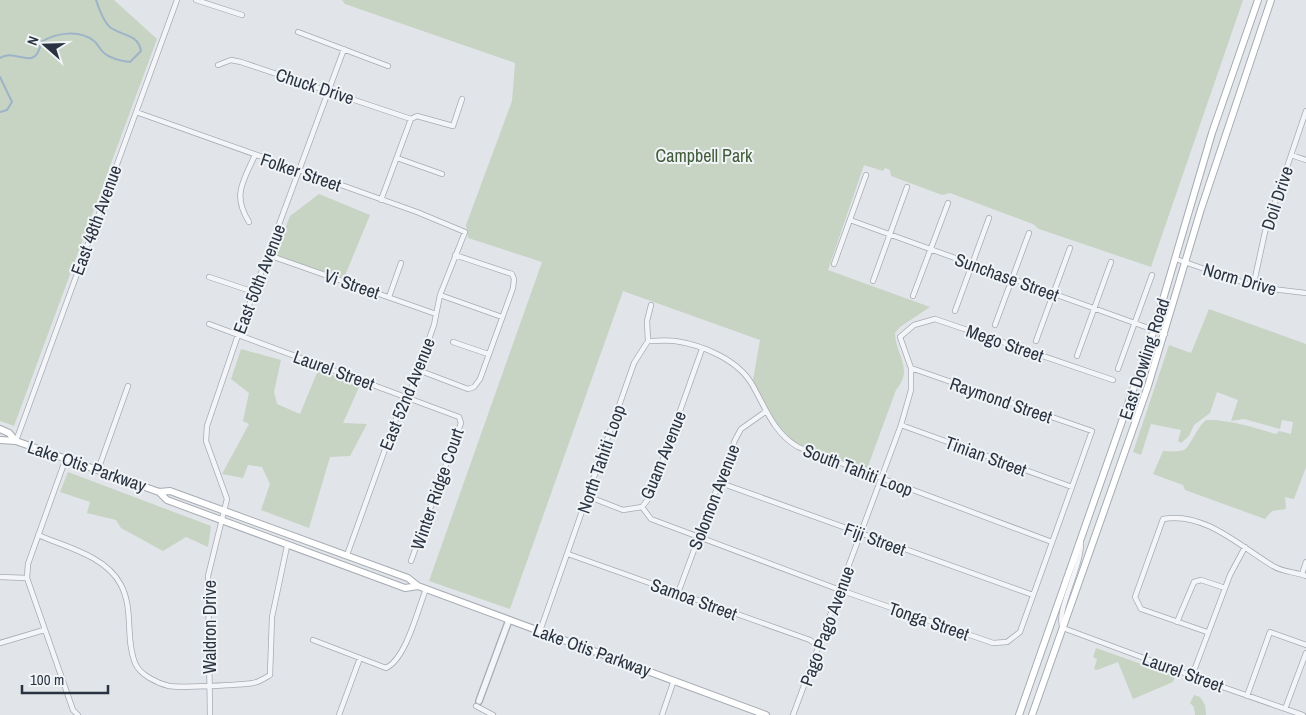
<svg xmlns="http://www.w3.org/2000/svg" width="1306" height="715" viewBox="0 0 1306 715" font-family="'Archivo Narrow',sans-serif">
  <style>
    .green { fill: #c7d3c3 }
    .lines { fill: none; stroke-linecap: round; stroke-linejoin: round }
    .stream { stroke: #9db4c8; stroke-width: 2 }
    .minor-casing { stroke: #a6acb3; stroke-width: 6 }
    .tertiary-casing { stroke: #a6acb3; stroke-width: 8 }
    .secondary-casing { stroke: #a6acb3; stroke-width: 8 }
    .minor { stroke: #f4f5f8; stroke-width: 4.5 }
    .tertiary { stroke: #f4f5f8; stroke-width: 5.5 }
    .secondary { stroke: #fff; stroke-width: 6 }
    .labels { text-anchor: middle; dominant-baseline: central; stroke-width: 4; stroke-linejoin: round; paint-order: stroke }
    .street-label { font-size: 18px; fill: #2a3341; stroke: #f1f4f7 }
    .park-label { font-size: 18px; fill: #405c38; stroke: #f1f4f7 }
  </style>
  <rect width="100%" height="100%" fill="#e1e5e9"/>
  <path class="green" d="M 0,0 L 114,0 L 157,39 L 14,426 L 0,421 Z
    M 342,0 L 1243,0 L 1151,267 L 1039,229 L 1033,224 L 950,193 L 942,195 L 891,176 L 890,170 L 885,168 L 883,171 L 864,165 L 828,270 L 930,307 L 900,327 L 895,333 C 896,357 914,368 896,390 L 867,469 L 794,442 L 767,413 L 753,380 L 760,340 L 623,291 L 510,609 L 429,581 L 542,262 L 468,238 L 466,225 L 512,101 L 515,63 L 345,4 Z
    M 319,194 L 370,215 L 344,278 L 274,256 L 290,216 Z
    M 1209,309 L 1306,344 L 1306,467 L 1294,499 L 1285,497 L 1286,509 L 1272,511 L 1265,519 L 1185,490 L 1183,485 L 1153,474 L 1163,451 C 1169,451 1179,452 1184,450 C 1190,447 1197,427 1206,420 C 1227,419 1256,428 1276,434 L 1279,431 L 1291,434 L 1293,422 L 1282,420 L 1280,429 L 1244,419 L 1231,421 L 1238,400 L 1217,392 L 1210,413 L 1194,425 L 1189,436 L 1181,443 L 1178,441 L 1181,430 L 1151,424 L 1141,455 L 1133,452 L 1169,345 L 1191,353 Z
    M 241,349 L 281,360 L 274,392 L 277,404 L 300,414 L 318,370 L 360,385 L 343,423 L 367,424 L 350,456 L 330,457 L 309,528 L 261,510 L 270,484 L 262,467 L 248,465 L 243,478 L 222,474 L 249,424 L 243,421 L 249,393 L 231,379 Z
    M 68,472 L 211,526 L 208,547 L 186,537 L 163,551 L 121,528 L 116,520 L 87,513 L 90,502 L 60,492 Z
    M 1096,648 L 1175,676 L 1173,682 L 1133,699 L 1118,662 L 1097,670 L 1094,669 L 1097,659 L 1093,657 Z
    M 1194,695 L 1200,697 L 1205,705 L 1206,715 L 1195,715 L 1194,707 L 1190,703 Z"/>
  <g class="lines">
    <path class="stream" d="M 0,58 C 15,47 36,74 41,42 C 56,33 79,29 94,41 C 98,44 100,50 104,53 C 111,59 122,61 130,62 L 141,51 C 138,34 123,36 111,28 C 104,23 99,9 96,0
      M 0,77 L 12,102 L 7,110 L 0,112"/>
    <defs>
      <path id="minor" d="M 196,0 L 242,15
        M 298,32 L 388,66
        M 218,65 L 231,60 L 241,62 L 411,119
        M 136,112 L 417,212 L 465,232 L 440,295 L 434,325 L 418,370 L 408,397 L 401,405 L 347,555
        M 1291,155 L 1306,160
        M 397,158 L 442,174
        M 381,200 L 411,119 L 417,116 L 453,126 L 462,99
        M 850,220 L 1165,334
        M 249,222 C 232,195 243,182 255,155
        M 268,255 L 436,314
        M 1176,259 L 1256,287 L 1306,293
        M 834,264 L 866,175
        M 209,277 L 254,292
        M 873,281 L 907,187
        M 1253,287 L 1265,232 L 1306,111
        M 440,295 L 502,317
        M 913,296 L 948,203
        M 389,297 L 401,263
        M 955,311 L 989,218
        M 209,324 L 459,417 L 461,423 L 411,561
        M 995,325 L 1029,233
        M 648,341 L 647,321 L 651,305
        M 1036,341 L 1070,248
        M 453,342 L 488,354
        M 1077,356 L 1111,262
        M 1118,369 L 1152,275
        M 418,370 L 468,389 L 474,387 L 480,379 L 513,288 L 514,279 L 512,274 L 455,255
        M 901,425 L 1072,487
        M 16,441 L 177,0
        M 66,458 L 28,564 L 27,578 L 73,710 L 78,715
        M 98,470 L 128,386
        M 718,482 L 1033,595
        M 587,496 L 623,510 L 642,507 L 649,498 L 702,349
        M 642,507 L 651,519 L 840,590 L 993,643 L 1007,642 L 1020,632 L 1092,431 L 911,368
        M 38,535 C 66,547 106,556 121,585 C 134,610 125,638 135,663 C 140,675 157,683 169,686 C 178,688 241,685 253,683 C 259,682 265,678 270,675 L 272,617 L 287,546
        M 1081,542 C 1082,567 1054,614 1063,628 L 1214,684 L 1303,715
        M 568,554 L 810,640 L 819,647
        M 1302,574 L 1306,562
        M 0,577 L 27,578
        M 678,593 L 735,440 L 741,429 L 765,412
        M 1177,622 L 1194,582 L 1201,580 L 1225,588
        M 540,631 L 634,363 L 648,341 C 657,341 667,340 675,341 C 703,345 739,360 753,386 C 766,409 774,433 798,447 L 1052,542
        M 1207,632 L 1141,609 L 1135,597 L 1163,519 C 1204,511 1241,547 1273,566 C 1282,572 1296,572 1306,576
        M 313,640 L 386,668 C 406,659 418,609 426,589
        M 0,643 L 44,630
        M 1192,676 L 1230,575 L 1245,547
        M 1247,696 L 1270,632 L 1306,645
        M 476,706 L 493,715
        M 1285,709 L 1306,653
        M 210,715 L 208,576 L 227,499 L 206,441 L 207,426 L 238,335 L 344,49
        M 339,715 L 360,658
        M 662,715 L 674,680
        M 793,715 L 901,425 L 911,390 L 911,368 L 900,337 L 914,325 L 935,319 L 1113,380"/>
      <path id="tertiary" d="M 479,701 L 509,620"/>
      <path id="secondary" d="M 0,429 L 9,433 L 16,441
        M 0,440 L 16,441 L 159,492 L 170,491 L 408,578 L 418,586 L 766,715
        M 159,492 L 167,500 L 405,588 L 418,586
        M 1019,715 L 1154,330 L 1212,133 L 1258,0
        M 1032,715 L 1148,386 L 1201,209 L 1271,0"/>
    </defs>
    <use href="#minor" class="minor-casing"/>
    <use href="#tertiary" class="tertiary-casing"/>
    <use href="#secondary" class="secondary-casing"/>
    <use href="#minor" class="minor"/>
    <use href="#tertiary" class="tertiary"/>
    <use href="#secondary" class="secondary"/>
  </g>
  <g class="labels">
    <g class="street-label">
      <text transform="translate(315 86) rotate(18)">Chuck Drive</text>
      <text transform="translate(301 172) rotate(19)">Folker Street</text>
      <text transform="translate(1277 198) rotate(-72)">Doil Drive</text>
      <text transform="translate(96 220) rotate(-70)">East 48th Avenue</text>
      <text transform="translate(1007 277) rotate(20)">Sunchase Street</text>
      <text transform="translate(259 279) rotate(-69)">East 50th Avenue</text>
      <text transform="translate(1240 279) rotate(16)">Norm Drive</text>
      <text transform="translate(352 284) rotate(19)">Vi Street</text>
      <text transform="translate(1005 343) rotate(19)">Mego Street</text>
      <text transform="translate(1144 359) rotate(-72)">East Dowling Road</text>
      <text transform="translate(334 370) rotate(20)">Laurel Street</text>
      <text transform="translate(407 394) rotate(-68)">East 52nd Avenue</text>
      <text transform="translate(1001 400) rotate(19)">Raymond Street</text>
      <text transform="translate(663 455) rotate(-68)">Guam Avenue</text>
      <text transform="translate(986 456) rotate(20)">Tinian Street</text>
      <text transform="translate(601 459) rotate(-71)">North Tahiti Loop</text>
      <text transform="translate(87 466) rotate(19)">Lake Otis Parkway</text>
      <text transform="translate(858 470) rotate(21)">South Tahiti Loop</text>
      <text transform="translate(437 489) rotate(-71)">Winter Ridge Court</text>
      <text transform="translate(714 497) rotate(-69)">Solomon Avenue</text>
      <text transform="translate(875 539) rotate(20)">Fiji Street</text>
      <text transform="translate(694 599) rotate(20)">Samoa Street</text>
      <text transform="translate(929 621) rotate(19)">Tonga Street</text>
      <text transform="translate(827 626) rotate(-70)">Pago Pago Avenue</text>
      <text transform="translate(209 627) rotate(-90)">Waldron Drive</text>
      <text transform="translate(592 650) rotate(20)">Lake Otis Parkway</text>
      <text transform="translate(1183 672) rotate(20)">Laurel Street</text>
    </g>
    <g class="park-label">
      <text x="704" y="155">Campbell Park</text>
    </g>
  </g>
  <g transform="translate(45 45) rotate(290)" stroke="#f1f4f7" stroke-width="4" paint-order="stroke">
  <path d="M0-4L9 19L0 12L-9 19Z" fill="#2a3341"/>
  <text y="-8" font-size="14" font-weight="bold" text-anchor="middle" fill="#2a3341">N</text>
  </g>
  <path d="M22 685v8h86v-8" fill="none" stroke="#2a3341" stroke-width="2.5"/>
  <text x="30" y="685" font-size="15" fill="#2a3341" stroke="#f1f4f7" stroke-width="4" paint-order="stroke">100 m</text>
</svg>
